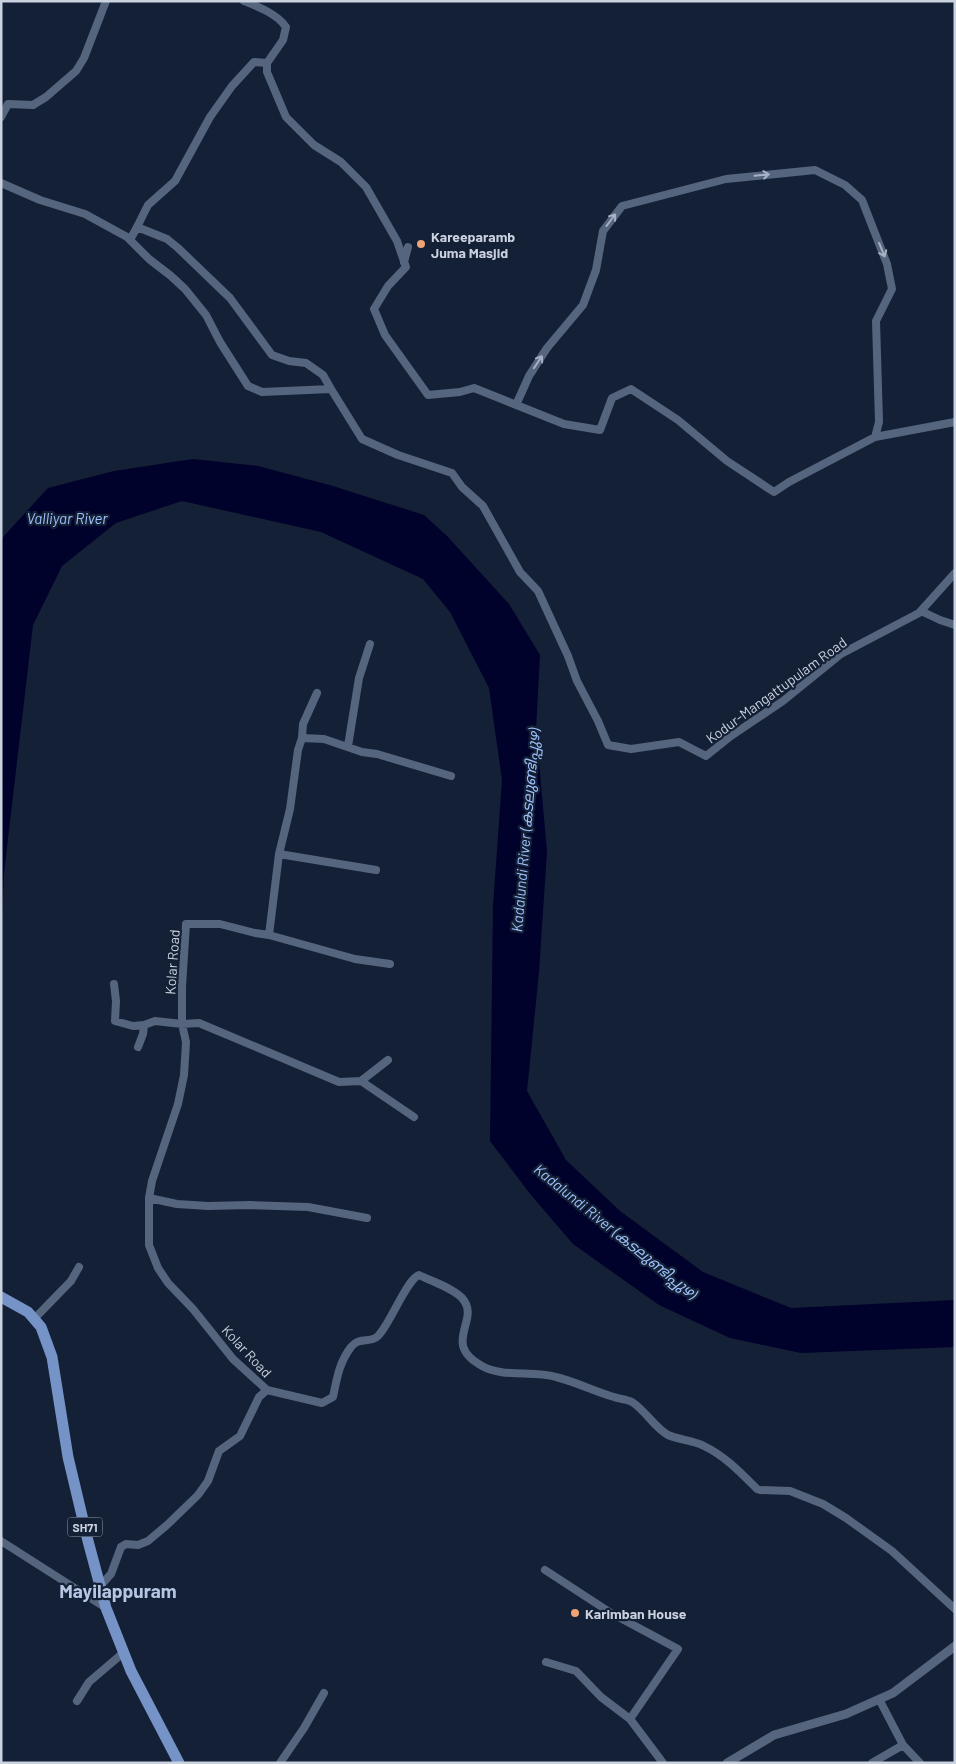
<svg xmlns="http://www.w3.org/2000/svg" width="956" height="1764" viewBox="0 0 956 1764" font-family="Barlow,'Noto Sans Malayalam',sans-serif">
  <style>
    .water { fill: #00022b }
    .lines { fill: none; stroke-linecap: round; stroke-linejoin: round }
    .minor { stroke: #56657e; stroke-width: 8 }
    .tertiary { stroke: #56657e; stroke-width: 9 }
    .primary { stroke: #7593c7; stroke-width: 11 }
    .oneway { stroke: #a7b1c3 }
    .poi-dot { fill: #efa376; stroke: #142035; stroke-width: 2 }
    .labels { text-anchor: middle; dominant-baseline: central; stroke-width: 4.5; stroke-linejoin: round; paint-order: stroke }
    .shield { fill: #142035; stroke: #939dad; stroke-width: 1 }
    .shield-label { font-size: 12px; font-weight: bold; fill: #cad2e0 }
    .poi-label { font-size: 14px; font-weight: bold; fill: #cad2e0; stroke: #142035; text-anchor: start }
    .street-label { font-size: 14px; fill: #cad2e0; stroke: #142035 }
    .water-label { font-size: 15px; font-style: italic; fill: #9ec0fc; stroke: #142035 }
    .district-label { font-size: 19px; font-weight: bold; fill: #b6c6e2; stroke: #142035 }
  </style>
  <rect width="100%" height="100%" fill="#142035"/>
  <path class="water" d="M 193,459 L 258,466 L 333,486 L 424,515 L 447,536 L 509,604 L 540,655 L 536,729 L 547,851 L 539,972 L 527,1091 L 566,1160 L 620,1211 L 703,1272 L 791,1308 L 955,1300 L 955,1347 L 801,1353 L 730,1338 L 659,1305 L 573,1244 L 531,1195 L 490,1141 L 493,906 L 502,780 L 489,688 L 450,612 L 423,579 L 321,532 L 182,501 L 116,523 L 62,566 L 33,625 L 4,873 L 1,939 L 1,542 L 4,536 L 48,488 L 114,471 Z"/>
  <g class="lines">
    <path class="minor" d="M 244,1 C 259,7 277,14 286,27 L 283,40 L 267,63 L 267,72 L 286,117 L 314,145 L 341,162 L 366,187 L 397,241 L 406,267 L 388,286 L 374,309 L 385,335 L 428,395 L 460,392 L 474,388 L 564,424 L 600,430 L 612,398 L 631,389 L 678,420 L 727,461 L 774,492 L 789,482 L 875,437 L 955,422
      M 1,117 L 8,104 L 33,105 L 46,97 L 76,71 L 84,58 L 106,1
      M 1,183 L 40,200 L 85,214 L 127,237 L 149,259 L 171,276 L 185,289 L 206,315 L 220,342 L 248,386 L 262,392 L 331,389 L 362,439 L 398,455 L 452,473 L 462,487 L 483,506 L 520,572 L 538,591 L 568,656 L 577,681 L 598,721 L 608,745 L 631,749 L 679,742 L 706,756 L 731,736 L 783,701 L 841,654 L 919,613 L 955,573
      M 137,227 L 148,205 L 175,181 L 210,117 L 232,86 L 254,62 L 267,63
      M 130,240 L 137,227 L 167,239 L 178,248 L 230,298 L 272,355 L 289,361 L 306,363 L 323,375 L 331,389
      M 404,262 L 408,247
      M 516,405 L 529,376 L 547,348 L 583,305 L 596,270 L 603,231 L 622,206 L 726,179 L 815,170 L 845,185 L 862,200 L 887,264 L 892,289 L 876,321 L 879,422 L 875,437
      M 921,611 L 940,620 L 955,625
      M 302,738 L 303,724 L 317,693
      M 348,746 L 359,678 L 370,644
      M 279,854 L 376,870
      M 269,935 L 355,959 L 390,964
      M 114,984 L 116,1001 L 115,1021 L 133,1026 L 144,1025 L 155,1021 L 182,1024 L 199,1023 L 339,1082 L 361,1081 L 388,1060
      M 138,1047 L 143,1034 L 144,1025
      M 361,1081 L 414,1117
      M 149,1198 L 177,1204 L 208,1206 L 250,1205 L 308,1207 L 367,1218
      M 34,1319 L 71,1281 L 79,1267
      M 267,1390 L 233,1359 L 193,1309 L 168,1283 L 158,1268 L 149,1245 L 149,1198 L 152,1181 L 178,1104 L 184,1075 L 186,1042 L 182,1024 L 182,987 L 186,924 L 220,924 L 255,933 L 269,935 L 279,854 L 290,809 L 298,750 L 302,738 L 324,739 L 362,752 L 377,754 L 451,776
      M 1,1541 L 106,1608
      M 545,1570 L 611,1613 L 678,1649 L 630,1719
      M 100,1586 L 111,1574 L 121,1547 L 126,1544 L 138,1545 L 148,1541 L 167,1525 L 198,1495 L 208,1481 L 219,1451 L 240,1436 L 259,1397 L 267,1390 L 322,1403 L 333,1397 C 337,1378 339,1363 351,1347 C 360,1336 370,1344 378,1336 C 391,1323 406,1280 419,1275 C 431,1281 453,1288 462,1298 C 482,1320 440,1343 482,1366 C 503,1378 533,1370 556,1377 C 576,1382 594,1391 614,1397 C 619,1399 626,1399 632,1402 C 646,1411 654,1427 668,1435 C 679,1440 693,1440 704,1446 C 725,1456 741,1473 757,1489 L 760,1490 L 790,1491 L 823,1504 L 846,1518 L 892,1551 L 955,1609
      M 546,1662 L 576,1671 L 601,1697 L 630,1719 L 663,1763
      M 879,1699 L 903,1745 L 920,1763
      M 77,1701 L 89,1682 L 123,1653
      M 280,1763 L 304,1728 L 324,1693
      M 872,1763 L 903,1745"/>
    <path class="tertiary" d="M 727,1763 L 774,1735 L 846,1714 L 893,1693 L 955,1646"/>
    <path class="primary" d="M 1,1297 L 28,1312 L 41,1327 L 52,1357 L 68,1457 L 88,1541 L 106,1608 L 131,1671 L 179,1763"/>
  </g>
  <defs><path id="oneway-shaft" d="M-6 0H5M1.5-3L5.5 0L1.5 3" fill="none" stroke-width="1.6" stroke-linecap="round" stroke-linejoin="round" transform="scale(1.25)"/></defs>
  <g class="oneway">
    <use href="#oneway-shaft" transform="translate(762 175) rotate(-6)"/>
    <use href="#oneway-shaft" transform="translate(611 220) rotate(-53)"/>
    <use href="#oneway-shaft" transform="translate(882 250) rotate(68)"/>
    <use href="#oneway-shaft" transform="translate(538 362) rotate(-56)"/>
  </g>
  <g class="poi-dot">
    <circle cx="421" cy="244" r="5"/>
    <circle cx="575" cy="1613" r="5"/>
  </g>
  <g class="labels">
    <rect class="shield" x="67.5" y="1517.5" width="35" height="19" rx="4"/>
    <g class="shield-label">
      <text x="85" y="1527">SH71</text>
    </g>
    <g class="poi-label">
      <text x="431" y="236">Kareeparamb<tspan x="431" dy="16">Juma Masjid</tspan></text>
      <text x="585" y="1613">Karimban House</text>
    </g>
    <g class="street-label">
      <text transform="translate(776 690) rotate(-36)">Kodur-Mangattupulam Road</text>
      <text transform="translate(172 962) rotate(-86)">Kolar Road</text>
      <text transform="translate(247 1351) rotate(47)">Kolar Road</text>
    </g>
    <g class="water-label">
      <text x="67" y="518">Valliyar River</text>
      <text transform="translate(525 830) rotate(-85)">Kadalundi River (കടലുണ്ടിപ്പുഴ)</text>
      <text transform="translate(616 1231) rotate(39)">Kadalundi River (കടലുണ്ടിപ്പുഴ)</text>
    </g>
    <g class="district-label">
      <text x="118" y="1590">Mayilappuram</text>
    </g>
  </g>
  <rect width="956" height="1764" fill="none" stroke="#cad2e0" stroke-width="5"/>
</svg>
